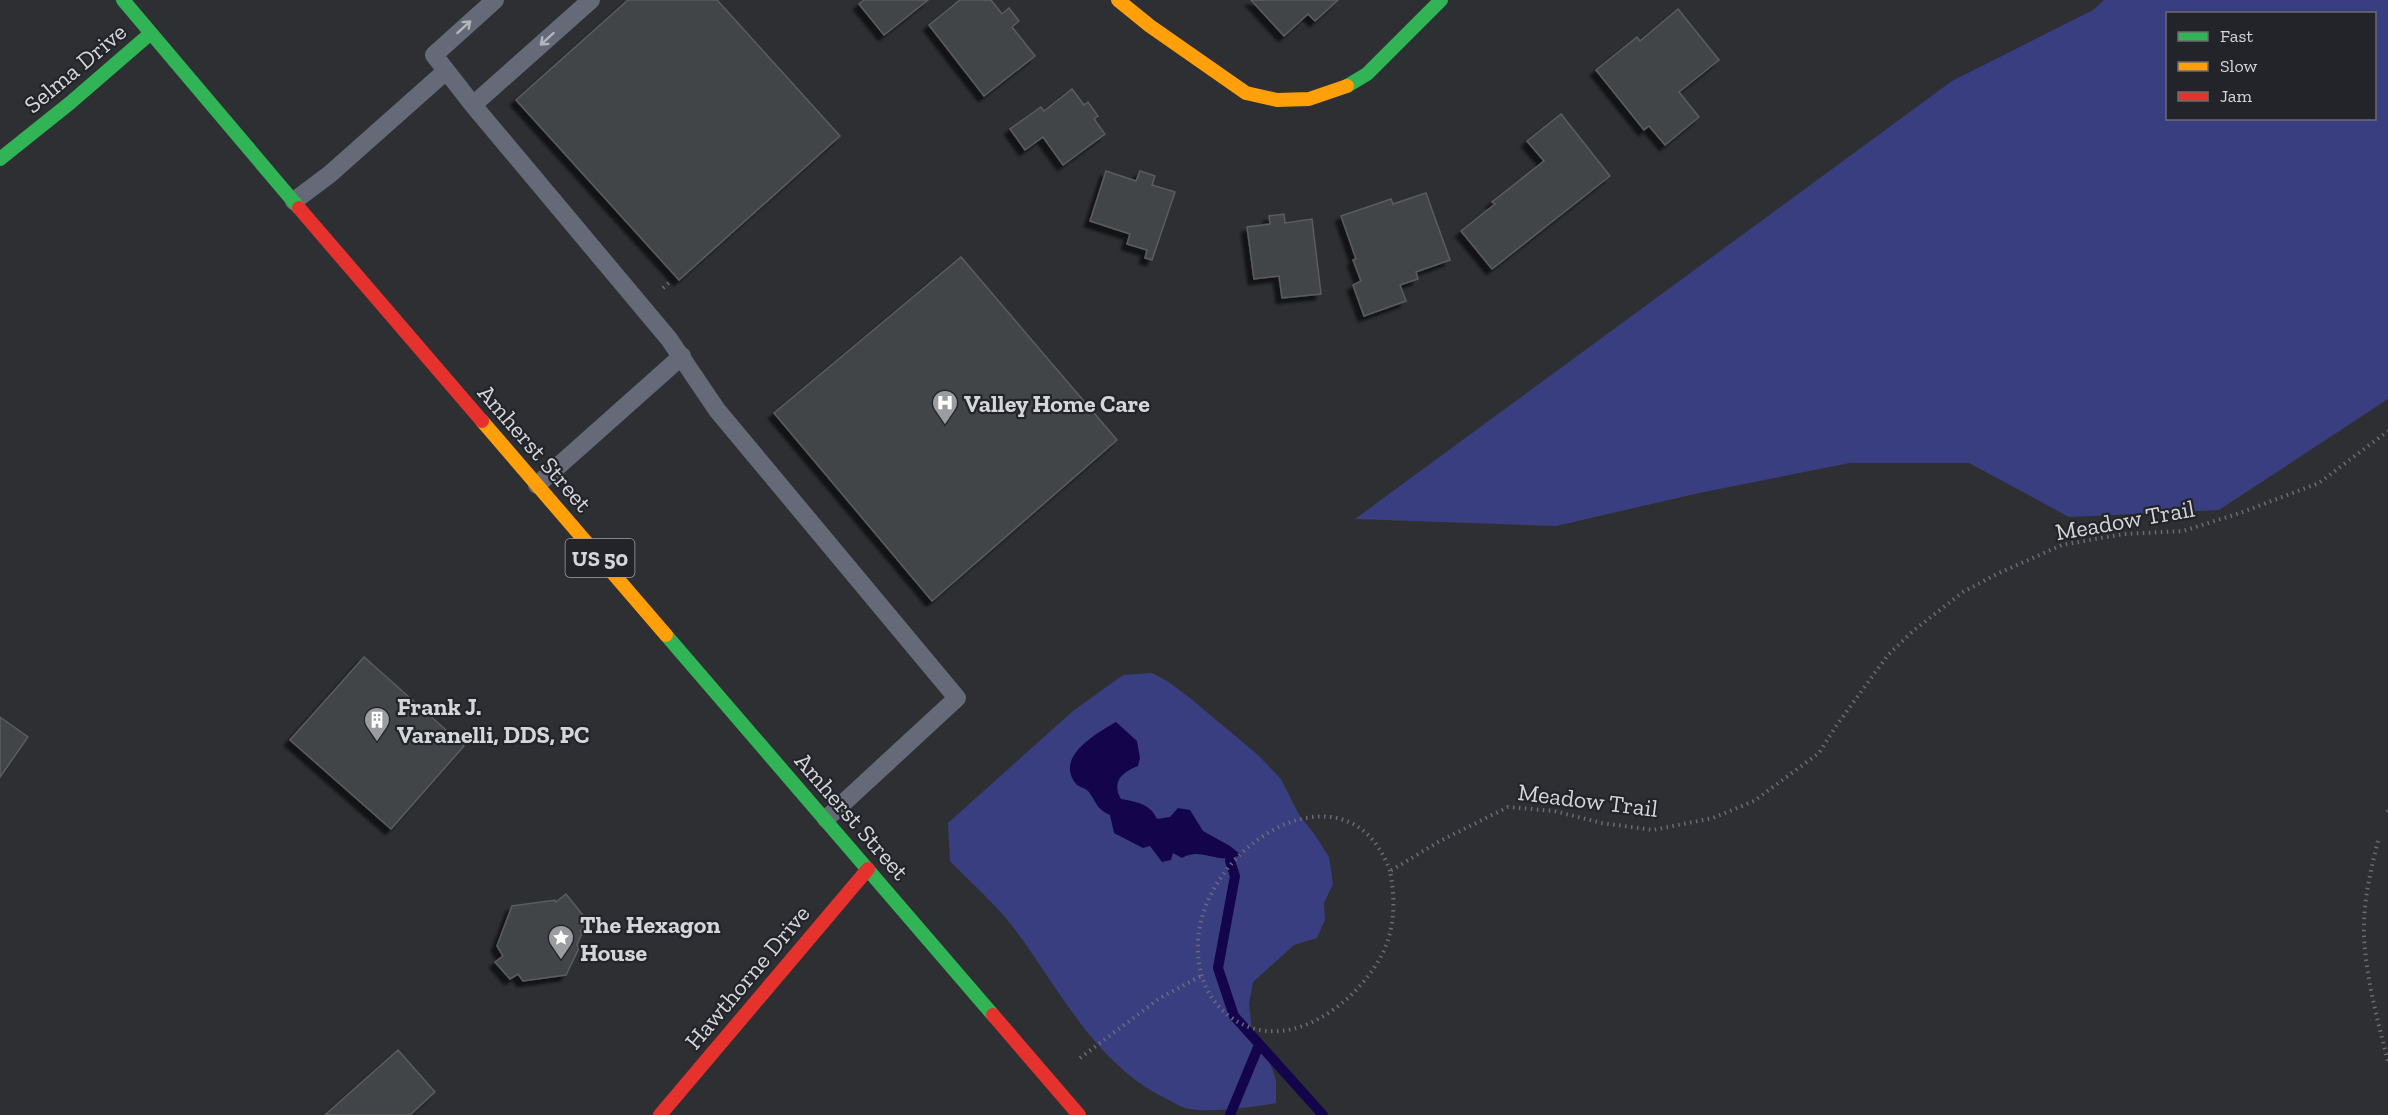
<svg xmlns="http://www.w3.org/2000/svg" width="2388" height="1115" viewBox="0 0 2388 1115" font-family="'Zilla Slab',serif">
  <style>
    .green { fill: #393e80; fill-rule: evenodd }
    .water { fill: #13044c }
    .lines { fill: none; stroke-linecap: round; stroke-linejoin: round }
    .stream { stroke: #13044c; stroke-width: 10 }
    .building { fill: #434447; stroke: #5b5c5e; stroke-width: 1.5; filter: url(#shadow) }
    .path { stroke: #6a6b77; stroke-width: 4; stroke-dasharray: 1.5 4.5; stroke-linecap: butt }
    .lane { stroke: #656978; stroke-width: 18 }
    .fast { stroke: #30b455; stroke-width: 14 }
    .slow { stroke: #ff9f0a; stroke-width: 14 }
    .jam { stroke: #e5322d; stroke-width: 14 }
    .oneway { stroke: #b3b5bd }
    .labels { text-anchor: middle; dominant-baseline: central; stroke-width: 4.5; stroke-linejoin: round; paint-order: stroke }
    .shield { fill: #23242a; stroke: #a0a1a5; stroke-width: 1.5 }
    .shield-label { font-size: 22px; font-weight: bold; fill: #d5d6da }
    .street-label { font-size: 24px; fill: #d5d6da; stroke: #23242a }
    .poi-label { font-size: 24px; font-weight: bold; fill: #d5d6da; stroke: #23242a; text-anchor: start }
  </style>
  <defs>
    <filter id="shadow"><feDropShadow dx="-5.5" dy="5.5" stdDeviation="1.5" flood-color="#0009"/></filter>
  </defs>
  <rect width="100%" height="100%" fill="#2e2f33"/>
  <path class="green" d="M 2104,0 L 2388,0 L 2388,399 L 2219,510 L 2069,517 L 1969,463 L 1850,463 L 1699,493 L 1556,526 L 1355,519 L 1952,81 L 2093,10 ZM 2168,14 L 2374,14 L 2374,118 L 2168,118 Z
    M 1152,673 L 1167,681 L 1190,698 L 1258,755 L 1281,779 L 1299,815 L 1315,835 L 1329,857 L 1333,884 L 1324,903 L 1325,920 L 1317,938 L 1294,945 L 1253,982 L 1249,1004 L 1252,1032 L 1268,1057 L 1276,1080 L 1276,1103 C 1257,1107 1208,1113 1190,1109 C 1182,1108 1173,1102 1165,1098 C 1093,1063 1057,984 1010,923 C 992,901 969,881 950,861 L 948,823 L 1073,711 L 1123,675 Z"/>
  <path class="water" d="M 1116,722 L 1137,741 L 1140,758 L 1138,766 C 1122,772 1111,782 1121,799 C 1136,802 1150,803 1157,819 L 1170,817 L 1178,808 L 1190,810 L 1203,831 L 1230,846 L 1241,855 C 1218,866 1202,846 1182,858 L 1173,853 L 1171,860 L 1162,862 L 1150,846 L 1143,848 L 1114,833 L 1110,815 C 1095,808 1097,802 1088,791 C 1085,788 1079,787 1076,784 C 1054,757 1097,733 1116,722 Z"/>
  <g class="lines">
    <path class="stream" d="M 1230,861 L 1235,876 L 1218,968 L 1234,1016 L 1323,1115
      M 1230,1115 L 1259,1045"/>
  </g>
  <path class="building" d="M 628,0 L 717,0 L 840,136 L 679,280 L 516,100 Z
    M 864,0 L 928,0 L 884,35 L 859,4 Z
    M 960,0 L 991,0 L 1002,14 L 1009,8 L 1019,21 L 1012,27 L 1035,56 L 984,96 L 929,25 Z
    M 1251,0 L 1338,0 L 1315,21 L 1308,14 L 1284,36 Z
    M 1678,9 L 1719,60 L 1679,92 L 1699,117 L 1665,145 L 1649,126 L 1644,130 L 1596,70 L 1637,37 L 1640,41 Z
    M 1072,89 L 1084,105 L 1088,102 L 1098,116 L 1094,119 L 1105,134 L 1063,165 L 1043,137 L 1025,150 L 1010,129 L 1041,107 L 1044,111 Z
    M 1561,114 L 1610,176 L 1492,269 L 1461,231 L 1495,204 L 1492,202 L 1544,161 L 1527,141 Z
    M 1106,171 L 1136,181 L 1140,171 L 1155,176 L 1152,185 L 1175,192 L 1152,260 L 1145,258 L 1147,250 L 1127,244 L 1130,234 L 1090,221 Z
    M 1426,193 L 1450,260 L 1416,272 L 1418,279 L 1400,285 L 1406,301 L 1364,316 L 1353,285 L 1361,281 L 1353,260 L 1356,259 L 1341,216 L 1391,199 L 1393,204 Z
    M 1284,214 L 1285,223 L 1312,219 L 1321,294 L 1282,298 L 1279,276 L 1254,279 L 1247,227 L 1270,224 L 1269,216 Z
    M 961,257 L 1117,440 L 932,601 L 774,413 Z
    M 364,657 L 464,746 L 391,829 L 290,740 Z
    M 0,717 L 28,737 L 0,777 Z
    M 566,894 L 590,924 L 580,931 L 582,933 L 577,945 L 579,948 L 566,975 L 523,981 L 518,974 L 510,979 L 495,962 L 503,956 L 497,946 L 512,906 L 555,900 L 556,902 Z
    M 398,1050 L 435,1092 L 410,1115 L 325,1115 Z"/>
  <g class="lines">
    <path class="path" d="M 663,288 L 671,281
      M 2387,812 L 2388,811
      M 2378,841 C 2370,872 2363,904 2364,936 C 2366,979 2378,1021 2388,1062
      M 1390,871 C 1348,753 1193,848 1198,952 C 1199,977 1208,999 1228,1015 C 1282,1058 1351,1008 1379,960 C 1395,933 1396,901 1390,871 L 1440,841 L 1508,807 L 1554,811 L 1602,823 L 1653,830 L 1713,818 L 1754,801 L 1819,753 L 1836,726 L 1888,655 L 1913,631 L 1963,592 L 1997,574 L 2062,545 L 2124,534 L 2183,531 L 2240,513 L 2319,483 L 2388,431
      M 1080,1058 L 1160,998 L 1201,976"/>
    <path class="lane" d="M 495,0 L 434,55 L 473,105 L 669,339 L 717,410 L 957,698 L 826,819
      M 473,105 L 591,0
      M 294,201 L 330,174 L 446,71
      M 537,485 L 682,356"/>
    <path class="fast" d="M 123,0 L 299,208
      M 1347,86 L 1367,74 L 1441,0
      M 0,159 L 70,103 L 151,33
      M 666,635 L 993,1015"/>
    <path class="slow" d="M 1118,0 L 1150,26 L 1246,93 L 1277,100 L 1309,99 L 1347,86
      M 482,421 L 666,635"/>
    <path class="jam" d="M 299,208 L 482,421
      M 993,1015 L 1079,1115
      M 660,1115 L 868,869"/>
  </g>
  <defs><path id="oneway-shaft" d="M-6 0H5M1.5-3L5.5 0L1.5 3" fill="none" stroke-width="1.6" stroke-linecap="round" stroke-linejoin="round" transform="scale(1.5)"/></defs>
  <g class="oneway">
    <use href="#oneway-shaft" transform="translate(464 27) rotate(-42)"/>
    <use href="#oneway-shaft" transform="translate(547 39) rotate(138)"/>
  </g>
  <defs>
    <symbol id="hospital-pin" viewBox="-11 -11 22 30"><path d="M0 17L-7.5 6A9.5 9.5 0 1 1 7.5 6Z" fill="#9b9ca0" stroke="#23242a"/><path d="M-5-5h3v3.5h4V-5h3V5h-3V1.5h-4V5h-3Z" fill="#fff"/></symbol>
    <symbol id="building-pin" viewBox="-11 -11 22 30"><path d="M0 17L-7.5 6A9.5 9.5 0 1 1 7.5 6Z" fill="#9b9ca0" stroke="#23242a"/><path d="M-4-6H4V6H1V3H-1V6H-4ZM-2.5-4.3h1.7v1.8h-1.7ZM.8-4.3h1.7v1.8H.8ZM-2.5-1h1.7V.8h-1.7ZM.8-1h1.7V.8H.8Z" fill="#fff"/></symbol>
    <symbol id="sight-pin" viewBox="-11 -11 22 30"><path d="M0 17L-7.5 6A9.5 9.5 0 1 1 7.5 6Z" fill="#9b9ca0" stroke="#23242a"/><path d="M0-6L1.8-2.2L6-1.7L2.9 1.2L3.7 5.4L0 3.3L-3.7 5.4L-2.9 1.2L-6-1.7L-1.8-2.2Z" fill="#fff"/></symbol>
  </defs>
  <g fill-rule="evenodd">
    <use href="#hospital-pin" x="930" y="388" width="30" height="40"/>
    <use href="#building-pin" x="362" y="705" width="30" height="40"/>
    <use href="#sight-pin" x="546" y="923" width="30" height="40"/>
  </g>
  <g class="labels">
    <rect class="shield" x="565.5" y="539" width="69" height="38" rx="4.5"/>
    <g class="shield-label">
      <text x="600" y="558">US 50</text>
    </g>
    <g class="street-label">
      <text transform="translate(75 68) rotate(-40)">Selma Drive</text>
      <text transform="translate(535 448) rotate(49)">Amherst Street</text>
      <text transform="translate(2125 520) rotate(-10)">Meadow Trail</text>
      <text transform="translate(1588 800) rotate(7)">Meadow Trail</text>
      <text transform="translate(852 816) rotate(49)">Amherst Street</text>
      <text transform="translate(747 977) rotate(-50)">Hawthorne Drive</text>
    </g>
    <g class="poi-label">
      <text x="964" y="403">Valley Home Care</text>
      <text x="397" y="706">Frank J.<tspan x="397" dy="28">Varanelli, DDS, PC</tspan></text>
      <text x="580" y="924">The Hexagon<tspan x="580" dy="28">House</tspan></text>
    </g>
  </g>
  <rect x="2166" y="12" width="210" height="108" fill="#23242a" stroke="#6a6b70" stroke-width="1.5"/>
  <rect x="2178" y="32" width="30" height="9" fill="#30b455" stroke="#6a6b70" stroke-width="1.5"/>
  <text x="2220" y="42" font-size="18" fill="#d5d6da">Fast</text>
  <rect x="2178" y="62" width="30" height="9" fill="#ff9f0a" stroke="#6a6b70" stroke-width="1.5"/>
  <text x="2220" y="72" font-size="18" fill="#d5d6da">Slow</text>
  <rect x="2178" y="92" width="30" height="9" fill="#e5322d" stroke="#6a6b70" stroke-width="1.5"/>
  <text x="2220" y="102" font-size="18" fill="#d5d6da">Jam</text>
</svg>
